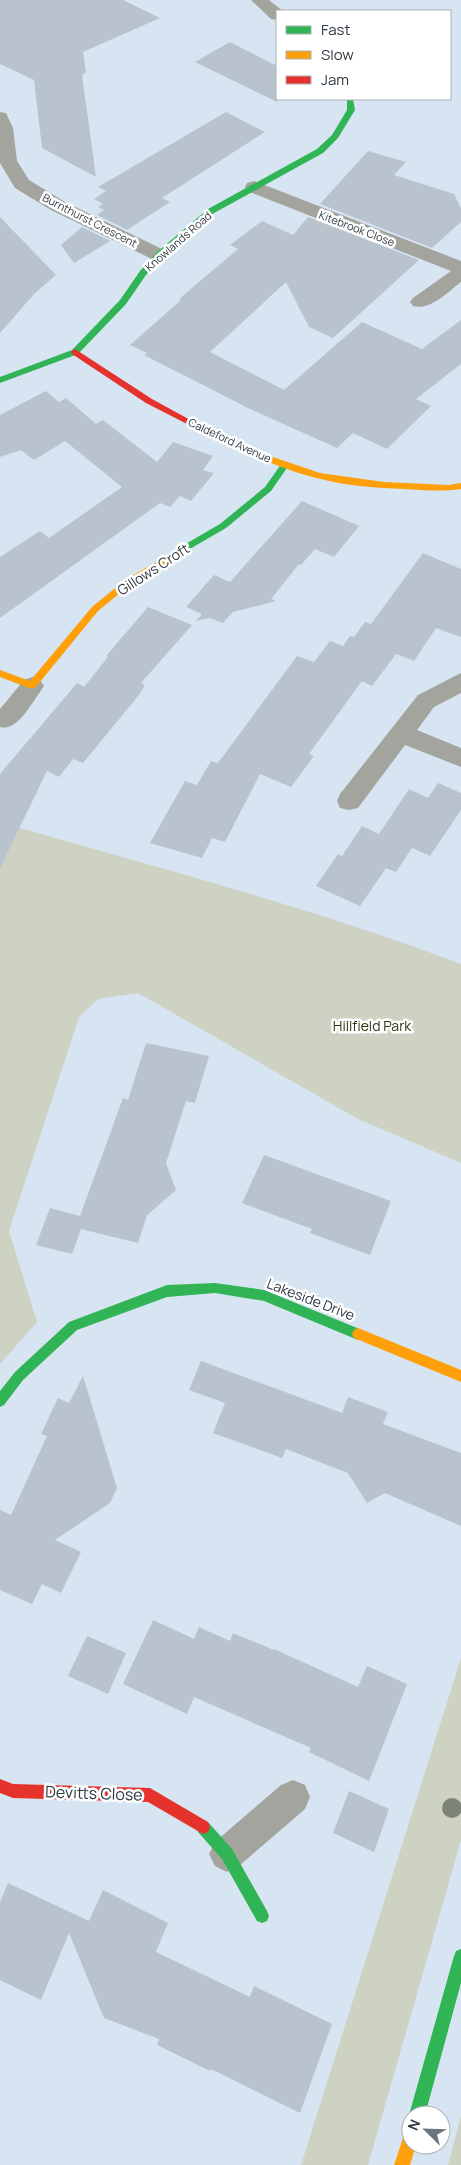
<svg xmlns="http://www.w3.org/2000/svg" width="461" height="2165" viewBox="0 0 461 2165" font-family="Manrope,sans-serif">
  <style>
    .green { fill: #ced2c3 }
    .building { fill: #b8c3cd }
    .lines { fill: none; stroke-linecap: round; stroke-linejoin: round }
    .street { fill: #a3a49e; fill-rule: evenodd }
    .fast { fill: #30b455; fill-rule: evenodd }
    .slow { fill: #ff9f0a; fill-rule: evenodd }
    .jam { fill: #e5322d; fill-rule: evenodd }
    .tree { fill: #7e8378 }
    .labels { text-anchor: middle; dominant-baseline: central; stroke-width: 5; stroke-linejoin: round; paint-order: stroke }
    .far-street-label { font-size: 11px; fill: #2f3942; stroke: #fff }
    .street-label { font-size: 14px; fill: #2f3942; stroke: #fff }
    .park-label { font-size: 14px; fill: #363214; stroke: #fff }
    .near-street-label { font-size: 16px; fill: #2f3942; stroke: #fff }
  </style>
  <rect width="100%" height="100%" fill="#d7e5f2"/>
  <path class="green" d="M 0,822 C 154,867 311,907 461,964 L 461,1163 L 358,1119 L 138,993 L 98,999 L 79,1017 L 9,1231 L 37,1322 L 0,1364 Z
    M 461,1658 L 461,1840 L 368,2165 L 301,2165 Z
    M 461,2116 L 461,2165 L 448,2165 Z"/>
  <path class="building" d="M 0,0 L 123,0 L 160,18 L 83,52 L 86,72 L 82,75 L 96,177 L 42,148 L 34,80 L 0,64 Z
    M 230,42 L 277,66 L 277,102 L 195,62 Z
    M 226,112 L 265,132 L 162,198 L 170,202 L 127,230 L 97,215 L 104,210 L 98,207 L 103,204 L 94,199 L 106,191 L 98,187 Z
    M 368,151 L 406,162 L 394,175 L 454,194 L 461,208 L 461,222 L 432,248 L 320,204 Z
    M 0,217 L 56,275 L 35,293 L 0,333 Z
    M 308,217 L 419,260 L 333,338 L 309,327 L 286,282 L 210,352 L 284,390 L 362,322 L 422,349 L 461,320 L 461,364 L 416,399 L 431,406 L 387,449 L 353,433 L 337,448 L 250,409 L 144,355 L 147,353 L 130,345 L 181,300 L 179,299 L 238,249 L 230,245 L 262,221 L 293,235 Z
    M 82,227 L 110,241 L 74,263 L 61,245 Z
    M 46,391 L 59,402 L 66,398 L 96,424 L 103,420 L 157,462 L 173,442 L 213,456 L 203,470 L 214,473 L 191,501 L 180,496 L 170,507 L 160,503 L 0,618 L 0,557 L 40,531 L 49,538 L 122,487 L 65,441 L 34,460 L 21,450 L 0,457 L 0,415 Z
    M 302,501 L 359,526 L 334,557 L 315,549 L 301,565 L 299,564 L 271,599 L 276,601 L 233,612 L 223,623 L 210,618 L 196,621 L 202,614 L 186,607 L 214,575 L 230,582 Z
    M 423,553 L 461,569 L 461,637 L 436,628 L 414,661 L 396,654 L 372,686 L 362,681 L 309,754 L 314,756 L 291,787 L 260,774 L 225,842 L 212,838 L 202,858 L 150,843 L 185,781 L 197,785 L 211,761 L 218,763 L 297,656 L 314,662 L 330,641 L 343,646 L 350,636 L 354,637 L 365,622 L 371,624 Z
    M 148,607 L 192,625 L 141,683 L 145,685 L 139,695 L 83,763 L 73,759 L 59,777 L 47,771 L 0,868 L 0,774 L 77,683 L 84,687 L 108,657 L 106,656 Z
    M 438,783 L 461,793 L 461,810 L 430,856 L 412,848 L 396,872 L 386,868 L 360,906 L 316,886 L 338,854 L 342,856 L 362,826 L 379,834 L 409,789 L 428,798 Z
    M 146,1043 L 209,1056 L 195,1103 L 186,1101 L 166,1163 L 176,1190 L 147,1215 L 138,1243 L 81,1229 L 72,1254 L 36,1245 L 50,1208 L 80,1216 L 123,1098 L 128,1100 Z
    M 264,1155 L 391,1201 L 370,1255 L 310,1233 L 312,1229 L 242,1203 Z
    M 201,1361 L 342,1413 L 348,1397 L 388,1412 L 383,1424 L 461,1453 L 461,1526 L 385,1493 L 367,1503 L 348,1473 L 286,1449 L 282,1458 L 213,1433 L 225,1403 L 189,1390 Z
    M 83,1376 L 117,1488 L 110,1503 L 55,1540 L 81,1552 L 61,1593 L 42,1584 L 32,1604 L 0,1590 L 0,1510 L 11,1515 L 47,1436 L 41,1434 L 58,1398 L 69,1403 Z
    M 153,1620 L 194,1639 L 199,1627 L 230,1641 L 233,1633 L 274,1650 L 274,1649 L 358,1687 L 367,1666 L 407,1684 L 369,1781 L 309,1752 L 311,1748 L 194,1697 L 187,1714 L 123,1684 Z
    M 87,1636 L 126,1653 L 108,1694 L 68,1676 Z
    M 349,1791 L 389,1809 L 374,1852 L 333,1833 Z
    M 8,1883 L 89,1921 L 103,1890 L 168,1923 L 156,1952 L 250,1997 L 254,1986 L 332,2024 L 300,2113 L 211,2069 L 210,2071 L 157,2045 L 159,2039 L 104,2018 L 69,1933 L 41,2000 L 0,1980 L 0,1902 Z"/>
  <g class="lines">
    <path class="street" d="M 251,0 L 269,0 L 283,11 L 277,11 L 277,20 L 271,19 Z
      M 0,112 L 6,113 L 13,128 L 17,161 L 29,180 L 65,202 L 166,251 L 169,255 L 166,259 L 159,261 L 152,259 L 51,210 L 15,188 L 0,163 Z
      M 254,181 L 461,261 L 461,282 C 448,292 430,311 413,306 L 410,302 L 413,298 L 451,271 L 247,191 L 245,187 L 247,183 Z
      M 461,673 L 461,693 L 434,707 L 417,730 L 461,748 L 461,767 L 405,745 L 358,808 L 349,810 L 340,808 L 337,801 L 340,794 L 418,695 Z
      M 32,677 L 40,680 L 44,686 L 40,692 C 31,704 17,732 0,727 L 0,709 L 24,680 Z
      M 293,1780 L 305,1785 L 310,1797 L 305,1809 L 239,1866 L 227,1872 L 215,1866 L 209,1854 L 215,1842 L 281,1785 Z"/>
    <path class="fast" d="M 347,99 L 353,99 L 355,110 L 338,138 L 323,153 L 214,213 L 162,257 L 146,275 L 126,304 L 78,354 L 0,383 L 0,377 L 72,350 L 120,300 L 140,271 L 156,253 L 208,209 L 317,149 L 332,135 L 347,110 Z
      M 285,462 L 289,465 L 271,491 L 226,528 L 176,557 L 170,557 L 170,553 L 220,524 L 265,487 L 282,463 Z
      M 215,1283 L 264,1290 L 362,1330 L 364,1334 L 362,1338 L 358,1340 L 264,1301 L 215,1293 L 167,1297 L 77,1330 L 23,1380 L 4,1405 L 0,1407 L 0,1391 L 15,1372 L 69,1322 L 167,1285 Z
      M 203,1820 L 208,1822 L 232,1849 L 267,1911 L 269,1916 L 267,1921 L 262,1923 L 257,1921 L 222,1859 L 198,1832 L 196,1827 L 198,1822 Z
      M 461,1949 L 461,1983 L 425,2115 L 411,2115 L 411,2119 L 409,2115 L 454,1956 L 456,1951 Z"/>
    <path class="slow" d="M 190,419 L 273,457 L 320,473 L 384,482 L 449,485 L 461,483 L 461,489 C 442,492 423,490 404,489 C 376,488 348,486 321,479 C 274,468 230,445 187,424 L 187,420 Z
      M 173,552 L 176,553 L 176,557 L 131,584 L 98,611 L 35,688 L 29,688 L 0,677 L 0,670 L 30,681 L 92,607 L 125,580 Z
      M 358,1328 L 461,1370 L 461,1382 L 354,1338 L 352,1334 L 354,1330 Z
      M 411,2126 L 411,2145 L 416,2145 L 410,2165 L 394,2165 L 406,2129 Z"/>
    <path class="jam" d="M 75,349 L 152,399 L 194,422 L 193,424 L 187,424 L 146,403 L 72,354 L 71,352 Z
      M 0,1779 L 13,1784 L 150,1788 L 208,1822 L 210,1827 L 208,1832 L 203,1834 L 148,1802 L 13,1798 L 0,1793 Z"/>
  </g>
  <circle class="tree" cx="452" cy="1808" r="10"/>
  <g class="labels">
    <g class="far-street-label">
      <text transform="translate(90 220) rotate(27)">Burnthurst Crescent</text>
      <text transform="translate(357 228) rotate(21)">Kitebrook Close</text>
      <text transform="translate(178 241) rotate(-41)">Knowlands Road</text>
      <text transform="translate(230 440) rotate(25)">Caldeford Avenue</text>
    </g>
    <g class="street-label">
      <text transform="translate(153 569) rotate(-33)">Gillows Croft</text>
      <text transform="translate(311 1299) rotate(21)">Lakeside Drive</text>
    </g>
    <g class="park-label">
      <text x="372" y="1025">Hillfield Park</text>
    </g>
    <g class="near-street-label">
      <text transform="translate(94 1793) rotate(2)">Devitts Close</text>
    </g>
  </g>
  <rect x="276" y="10" width="175" height="90" fill="#ffffff" stroke="#acb0b3"/>
  <rect x="286" y="26" width="25" height="8" fill="#30b455" stroke="#acb0b3"/>
  <text x="321" y="35" font-size="15" fill="#2f3942">Fast</text>
  <rect x="286" y="51" width="25" height="8" fill="#ff9f0a" stroke="#acb0b3"/>
  <text x="321" y="60" font-size="15" fill="#2f3942">Slow</text>
  <rect x="286" y="76" width="25" height="8" fill="#e5322d" stroke="#acb0b3"/>
  <text x="321" y="85" font-size="15" fill="#2f3942">Jam</text>
  <g transform="translate(426 2130) rotate(293)"><circle r="24" fill="#ffffff" stroke="#acb0b3"/>
  <path d="M0-4L9 19L0 12L-9 19Z" fill="#6a7580"/>
  <text y="-8" font-size="14" font-weight="bold" text-anchor="middle" fill="#2f3942">N</text>
  </g>
</svg>
